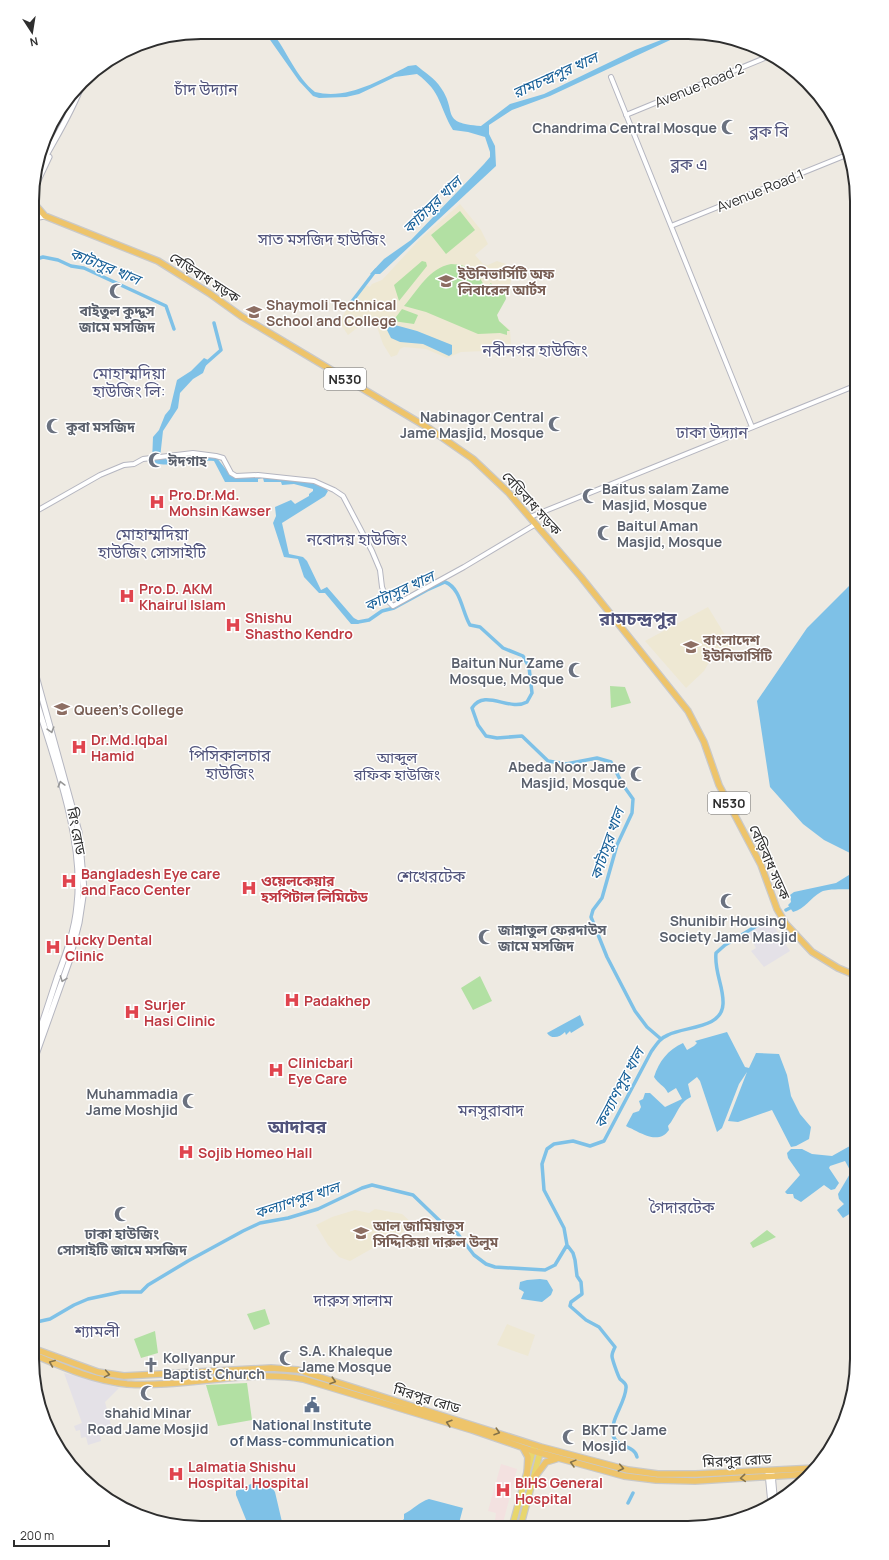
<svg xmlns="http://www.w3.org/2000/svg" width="889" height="1560" viewBox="0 0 889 1560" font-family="Manrope,'Noto Sans Bengali',sans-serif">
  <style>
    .industrial { fill: #e4e1e7 }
    .education { fill: #eee8d3 }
    .medical { fill: #f3e1e0 }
    .green { fill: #b2e0a3 }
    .water { fill: #7ec1e7 }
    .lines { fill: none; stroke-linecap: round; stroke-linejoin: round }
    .canal { stroke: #7ec1e7; stroke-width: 3.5 }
    .tertiary-casing { stroke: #b5b6c0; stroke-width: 6 }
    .secondary-casing { stroke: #b5b6c0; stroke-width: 7 }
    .primary-casing { stroke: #c9c9c9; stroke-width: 8 }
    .trunk-casing { stroke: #c9c9c9; stroke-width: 8 }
    .tertiary { stroke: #fff; stroke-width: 4 }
    .secondary { stroke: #fff; stroke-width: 5 }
    .primary { stroke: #e8d66d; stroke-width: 5.5 }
    .trunk { stroke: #eec46a; stroke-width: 5.5 }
    .oneway { stroke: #969696 }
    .oneway2 { stroke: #847249 }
    .labels { text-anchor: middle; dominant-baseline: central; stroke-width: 3; stroke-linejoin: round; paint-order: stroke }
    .shield { fill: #fff; stroke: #6d6d6d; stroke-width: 1 }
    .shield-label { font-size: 13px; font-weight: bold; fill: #2e2e2e }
    .street-label { font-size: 14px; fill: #2e2e2e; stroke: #fff }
    .worship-label { font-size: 14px; font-weight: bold; fill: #5b616d; stroke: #fff; text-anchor: start }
    .education-label { font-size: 14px; font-weight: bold; fill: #785e54; stroke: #fff; text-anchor: start }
    .health-label { font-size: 14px; font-weight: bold; fill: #be3a42; stroke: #fff; text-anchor: start }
    .service-label { font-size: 14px; font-weight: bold; fill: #4e5e75; stroke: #fff }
    .water-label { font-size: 15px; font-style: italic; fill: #186098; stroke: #fff }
    .neighbourhood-label { font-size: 15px; fill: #51547c; stroke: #fff }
    .quarter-label { font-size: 16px; fill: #51547c; stroke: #fff }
    .district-label { font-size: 18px; font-weight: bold; fill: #51547c; stroke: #fff }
    .rim { fill: none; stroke: #2e2e2e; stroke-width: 2 }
  </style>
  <rect width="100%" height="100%" fill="#eeeae2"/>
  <path class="industrial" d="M 770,920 L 790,951 L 764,967 L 751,951 L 756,948 L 748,933 Z
    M 64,1373 L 119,1388 L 105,1402 L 113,1433 L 100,1435 L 101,1441 L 88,1445 L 86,1437 L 81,1438 L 80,1430 L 76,1431 L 74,1426 L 82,1423 Z"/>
  <path class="education" d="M 460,204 L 481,230 L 488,244 L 475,255 L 483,264 L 488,265 L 497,261 L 506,264 L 512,277 L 508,293 L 497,315 L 499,321 L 510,330 L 511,345 L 485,351 L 461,352 L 447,358 L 426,349 L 404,347 L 400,349 L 397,355 L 391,357 L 383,344 L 376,324 L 357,328 L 348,335 L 340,323 L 345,312 L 366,285 L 370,287 L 372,284 L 382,280 L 420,239 Z
    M 708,607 L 736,653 L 721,662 L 716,655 L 711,659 L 704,671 L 686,688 L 645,641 Z
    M 375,1209 L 402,1214 L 412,1223 L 394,1240 L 373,1248 L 350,1261 L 339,1257 L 328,1245 L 316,1225 L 332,1217 L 355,1210 L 369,1213 Z
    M 507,1324 L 535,1335 L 528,1356 L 497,1345 Z"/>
  <path class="medical" d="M 501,1464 L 517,1469 L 502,1527 L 494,1527 L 496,1513 L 488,1511 Z"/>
  <path class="green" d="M 460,211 L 475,230 L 446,254 L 431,235 Z
    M 422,261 L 426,262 L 427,266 L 399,301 L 394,285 Z
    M 451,264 C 468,264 479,272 485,288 L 491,283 L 497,294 L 505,293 L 506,299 L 497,315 L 499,321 L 510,331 L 507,331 L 507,335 L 500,333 L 478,334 L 426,312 L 404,306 C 418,290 429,268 451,264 Z
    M 402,309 L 418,315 L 414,324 L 393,321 Z
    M 610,686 L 625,687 L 631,703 L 611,708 Z
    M 480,976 L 492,1001 L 473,1010 L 461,988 Z
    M 767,1230 L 776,1237 L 753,1248 L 750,1243 Z
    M 265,1309 L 270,1324 L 254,1330 L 247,1314 Z
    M 155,1331 L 158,1353 L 141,1358 L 134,1339 Z
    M 247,1383 L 252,1420 L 218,1426 L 206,1385 Z"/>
  <path class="water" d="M 260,32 L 272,32 C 287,51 296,77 315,92 C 347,100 379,81 408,66 L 416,65 C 424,72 435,78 441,88 C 458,112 439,123 481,126 L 510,104 L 544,94 L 635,50 L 674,35 L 681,35 L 550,96 L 512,110 L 489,125 L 489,134 L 495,146 L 496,166 L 380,274 L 370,274 L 384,259 L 411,240 L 484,164 L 490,157 L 490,152 L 485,137 L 468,132 L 453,130 C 439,107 442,92 417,74 L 395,77 L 359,94 L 346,97 L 319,98 L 313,96 L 299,81 L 268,37 Z
    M 395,325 L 417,331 L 452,345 L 452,354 L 449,356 L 423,344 L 400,342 L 391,338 L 387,330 L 389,327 Z
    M 204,358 L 208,360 L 203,373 L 193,379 L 180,393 L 178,408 L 163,431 L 160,458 L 196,456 L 217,458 L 231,476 L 235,477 C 253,476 317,477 328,491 L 325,496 L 282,523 L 289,554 L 303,557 L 307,561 L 321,590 L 327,587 L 359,624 L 351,624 L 325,593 L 319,593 L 304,577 L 298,559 L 284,557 L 273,523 L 276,516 L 275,507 L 291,500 L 295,504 L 309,496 L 309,494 L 313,491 L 313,489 L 294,484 L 282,485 L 281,482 L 264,482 L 263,478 L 258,479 L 258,482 L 225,482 L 214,461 C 195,459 169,469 152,462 L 153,437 L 159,430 L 165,415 L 170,409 L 177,380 L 191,371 Z
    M 857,578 L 857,861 L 850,853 L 824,840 L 803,824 L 770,787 L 757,701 L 807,628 Z
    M 857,870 L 857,889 C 848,890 828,888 821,892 C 810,898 805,909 793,912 L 788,905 L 791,902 L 790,895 L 794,892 L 836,883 Z
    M 580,1015 L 584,1025 L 571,1033 L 570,1031 L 566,1035 L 565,1032 C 560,1037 552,1040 547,1033 Z
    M 727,1032 L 745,1067 L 749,1068 L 756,1053 L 779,1054 L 787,1075 L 791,1096 L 800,1114 L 811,1127 L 809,1139 L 796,1146 L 791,1147 L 772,1110 L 738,1122 L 728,1121 L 747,1072 L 739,1084 L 722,1128 L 717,1132 L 700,1081 L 697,1077 L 688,1084 L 691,1097 C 678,1103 677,1116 668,1126 L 669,1130 C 660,1143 646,1136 634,1130 C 631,1128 629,1128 626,1126 L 633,1113 L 639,1111 L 641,1107 L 639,1101 L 643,1099 L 645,1093 L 650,1093 L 665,1107 L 682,1099 L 676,1088 L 668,1093 C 664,1085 658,1084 654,1077 C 659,1061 668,1050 683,1043 L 687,1050 L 694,1046 L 697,1043 L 695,1041 Z
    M 857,1142 L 857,1198 L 851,1206 L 851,1213 L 843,1218 L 837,1210 L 844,1204 L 839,1199 L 838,1194 L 851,1172 L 845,1161 L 830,1166 L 829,1168 L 839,1183 L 835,1189 L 831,1190 L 824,1185 L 801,1202 L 794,1198 L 793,1194 L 787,1194 L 785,1192 L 800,1175 L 788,1158 L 787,1153 L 791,1149 L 802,1149 L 812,1154 L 832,1156 Z
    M 540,1279 L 547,1280 L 553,1290 L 551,1295 L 542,1302 L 521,1299 L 524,1292 L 519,1289 L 520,1282 L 527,1280 Z
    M 267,1480 L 275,1492 L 282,1522 L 274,1527 L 249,1527 L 236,1495 L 236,1491 L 253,1483 Z
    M 429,1499 L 463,1508 L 458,1527 L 394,1527 L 404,1519 L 404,1514 C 414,1509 419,1502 429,1499 Z"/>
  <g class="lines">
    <path class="canal" d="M 33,260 L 43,257 L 58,260 L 71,266 L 84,268 L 166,306 L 174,329
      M 347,308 L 376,270
      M 204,365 L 221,350 L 214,323
      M 352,619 L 358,622 L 369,620 L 382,611 L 394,608 L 427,590 L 445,582 C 461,588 462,612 470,625 L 480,627 L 503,648 L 523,656 L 529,667 L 532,693 L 527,702 C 509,712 485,688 472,708 L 478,725 L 486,736 L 497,738 L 522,736 L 548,761 L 566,764 L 597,758 L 611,762 L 623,785 L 633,799 L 632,813 L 617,845 L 602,898 L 593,910 L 591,917 L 607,957 L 635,1011 L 647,1027 L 661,1039
      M 786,910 L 790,908
      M 567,1245 L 573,1253 L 575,1260 L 577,1276 L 581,1282 L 582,1294 L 571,1302 L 570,1306 L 586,1320 L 599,1327 L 615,1347 C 614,1349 612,1353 612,1356 C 612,1359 618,1376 620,1379 C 623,1382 627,1383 626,1388 C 625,1404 610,1419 613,1435 C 616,1448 635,1445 637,1457
      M 32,1323 L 50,1319 L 74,1305 L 88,1299 L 121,1292 L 141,1292 L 148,1285 L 188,1261 L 243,1231 L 260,1223 L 288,1218 L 318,1209 L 362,1188 L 372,1185 L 413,1195 L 442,1223 L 457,1233 L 474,1255 L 486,1264 L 495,1267 L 545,1270 L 555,1265 L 567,1245 L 564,1228 L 544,1190 L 542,1164 L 547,1149 L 554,1144 L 573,1141 L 590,1146 L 604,1141 L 651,1052 C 656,1045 660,1038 668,1035 C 685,1026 722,1029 723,1004 C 724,987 714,972 716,953 L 725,945 L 763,922
      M 628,1503 L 633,1493"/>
    <defs>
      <path id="tertiary" d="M 611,77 L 752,427
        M 626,115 L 772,55
        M 671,226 L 849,154
        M 33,513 L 100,475 L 124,465 L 134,464 L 143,459 L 193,453 L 216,456 L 223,458 L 231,473 L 236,476 L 258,475 L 314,481 L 334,490 L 343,496 L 372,551 L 380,570 L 382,587 L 387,600 L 393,606 L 464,567 L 536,524
        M 530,517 L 857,385"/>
      <path id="secondary" d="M 33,180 C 49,147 70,118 82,84
        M 33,191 L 49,157
        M 33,218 L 45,216
        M 32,1052 C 41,1028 49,1002 57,978 C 66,954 75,930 77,905 C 85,837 52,755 33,690
        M 32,1066 L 69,962 L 79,923 L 84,890 L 79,832 L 33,665
        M 768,1473 L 771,1504
        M 772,1473 L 774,1495"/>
      <path id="primary" d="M 512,1527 L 534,1447
        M 520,1528 L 541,1449"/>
      <path id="trunk" d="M 33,202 L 45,216 L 158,261 L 209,293 L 241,316 L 430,429 L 473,459 L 508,492 L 581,577 L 688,711 L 704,742 L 719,785 L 761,865 L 777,909 L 786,924 L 812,952 L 838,968 L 857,976
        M 32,1348 L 98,1372 L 124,1376 L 271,1368 L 298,1370 L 541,1447 L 628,1470 L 658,1474 L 696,1474 L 816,1468
        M 32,1354 C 63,1367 94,1381 127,1384 C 186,1388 245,1369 303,1379 L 472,1430 L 533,1451 L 624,1476 L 656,1480 L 695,1481 L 810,1474
        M 523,1448 L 528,1457 L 527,1475
        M 534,1478 L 546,1462 L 556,1459"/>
    </defs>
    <use href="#tertiary" class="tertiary-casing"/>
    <use href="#secondary" class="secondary-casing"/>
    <use href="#primary" class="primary-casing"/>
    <use href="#trunk" class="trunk-casing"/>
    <use href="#tertiary" class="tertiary"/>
    <use href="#secondary" class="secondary"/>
    <use href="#primary" class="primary"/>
    <use href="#trunk" class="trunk"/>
  </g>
  <defs><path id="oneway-chevron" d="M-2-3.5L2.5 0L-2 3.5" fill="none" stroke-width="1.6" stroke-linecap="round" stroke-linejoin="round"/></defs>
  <g class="oneway">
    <use href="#oneway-chevron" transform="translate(51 730) rotate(73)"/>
    <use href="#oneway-chevron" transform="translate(61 784) rotate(-105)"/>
    <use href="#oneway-chevron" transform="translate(63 979) rotate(110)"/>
  </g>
  <g class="oneway2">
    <use href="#oneway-chevron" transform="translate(52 1363) rotate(-158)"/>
    <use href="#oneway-chevron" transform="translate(107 1374) rotate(10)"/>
    <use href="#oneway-chevron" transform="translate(333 1381) rotate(18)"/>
    <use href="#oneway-chevron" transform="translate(449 1423) rotate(-163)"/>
    <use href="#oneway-chevron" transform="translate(497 1432) rotate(18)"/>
    <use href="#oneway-chevron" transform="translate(573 1463) rotate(-165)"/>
    <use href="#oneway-chevron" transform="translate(621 1468) rotate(12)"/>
    <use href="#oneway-chevron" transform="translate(743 1478) rotate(175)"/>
  </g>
  <defs>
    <symbol id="mosque-bare" viewBox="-9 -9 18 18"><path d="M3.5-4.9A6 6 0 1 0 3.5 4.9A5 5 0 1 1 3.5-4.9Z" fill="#6b7280" stroke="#fff" stroke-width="2.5" paint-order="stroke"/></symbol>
    <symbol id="university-bare" viewBox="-9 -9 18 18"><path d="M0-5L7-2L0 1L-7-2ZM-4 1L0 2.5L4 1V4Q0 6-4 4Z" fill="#8d6e63" stroke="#fff" stroke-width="2.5" paint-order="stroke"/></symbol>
    <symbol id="hospital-bare" viewBox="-9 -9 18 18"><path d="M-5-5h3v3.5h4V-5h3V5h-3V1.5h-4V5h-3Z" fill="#e0444e" stroke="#fff" stroke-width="2.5" paint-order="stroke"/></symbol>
    <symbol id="church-bare" viewBox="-9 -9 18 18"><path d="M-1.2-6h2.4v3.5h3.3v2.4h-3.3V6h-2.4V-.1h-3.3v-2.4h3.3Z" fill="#6b7280" stroke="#fff" stroke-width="2.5" paint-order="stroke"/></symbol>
    <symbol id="civic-bare" viewBox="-9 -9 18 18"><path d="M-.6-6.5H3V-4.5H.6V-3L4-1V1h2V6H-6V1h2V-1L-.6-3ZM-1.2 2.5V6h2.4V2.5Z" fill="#5c6f8a" stroke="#fff" stroke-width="2.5" paint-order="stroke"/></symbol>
  </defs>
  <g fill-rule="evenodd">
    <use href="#mosque-bare" x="718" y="116" width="22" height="22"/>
    <use href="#university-bare" x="435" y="270" width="22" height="22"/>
    <use href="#mosque-bare" x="106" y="280" width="22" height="22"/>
    <use href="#university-bare" x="243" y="301" width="22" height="22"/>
    <use href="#mosque-bare" x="545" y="413" width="22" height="22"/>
    <use href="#mosque-bare" x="43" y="415" width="22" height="22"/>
    <use href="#mosque-bare" x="145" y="449" width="22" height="22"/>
    <use href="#mosque-bare" x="579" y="485" width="22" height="22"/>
    <use href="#hospital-bare" x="146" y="491" width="22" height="22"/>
    <use href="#mosque-bare" x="594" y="522" width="22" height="22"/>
    <use href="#hospital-bare" x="116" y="585" width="22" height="22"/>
    <use href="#hospital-bare" x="222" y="614" width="22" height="22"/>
    <use href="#university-bare" x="680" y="636" width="22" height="22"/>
    <use href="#mosque-bare" x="565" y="659" width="22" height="22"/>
    <use href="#university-bare" x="51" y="698" width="22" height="22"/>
    <use href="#hospital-bare" x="68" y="736" width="22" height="22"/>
    <use href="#mosque-bare" x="627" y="763" width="22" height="22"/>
    <use href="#hospital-bare" x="58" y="870" width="22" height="22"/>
    <use href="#hospital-bare" x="238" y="877" width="22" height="22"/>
    <use href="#mosque-bare" x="717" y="890" width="22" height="22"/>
    <use href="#mosque-bare" x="475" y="926" width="22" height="22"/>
    <use href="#hospital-bare" x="42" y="936" width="22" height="22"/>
    <use href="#hospital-bare" x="281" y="989" width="22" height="22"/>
    <use href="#hospital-bare" x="121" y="1001" width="22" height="22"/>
    <use href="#hospital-bare" x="265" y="1059" width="22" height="22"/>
    <use href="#mosque-bare" x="179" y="1090" width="22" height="22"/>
    <use href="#hospital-bare" x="175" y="1141" width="22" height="22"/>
    <use href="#mosque-bare" x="111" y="1203" width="22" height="22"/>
    <use href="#university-bare" x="350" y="1222" width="22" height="22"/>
    <use href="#mosque-bare" x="276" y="1347" width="22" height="22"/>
    <use href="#church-bare" x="140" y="1354" width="22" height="22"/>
    <use href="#mosque-bare" x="137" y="1382" width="22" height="22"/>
    <use href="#civic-bare" x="301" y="1394" width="22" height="22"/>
    <use href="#mosque-bare" x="559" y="1426" width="22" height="22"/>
    <use href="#hospital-bare" x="165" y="1463" width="22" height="22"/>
    <use href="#hospital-bare" x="492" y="1479" width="22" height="22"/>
  </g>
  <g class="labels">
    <g class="shield">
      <rect x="324" y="368" width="42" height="22" rx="3"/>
      <rect x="708" y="792" width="42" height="22" rx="3"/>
    </g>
    <g class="shield-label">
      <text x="345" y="379">N530</text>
      <text x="729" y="803">N530</text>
    </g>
    <g class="street-label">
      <text transform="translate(699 85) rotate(-22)">Avenue Road 2</text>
      <text transform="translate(760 190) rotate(-22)">Avenue Road 1</text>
      <text transform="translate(205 277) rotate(33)">বেড়িবাধ সড়ক</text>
      <text transform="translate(532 503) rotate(48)">বেড়িবাধ সড়ক</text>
      <text transform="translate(77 831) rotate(79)">রিং রোড</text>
      <text transform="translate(770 862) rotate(66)">বেড়িবাধ সড়ক</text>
      <text transform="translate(427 1398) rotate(17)">মিরপুর রোড</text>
      <text transform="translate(737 1460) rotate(-3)">মিরপুর রোড</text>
    </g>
    <g class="worship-label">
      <text x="717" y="127" text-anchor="end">Chandrima Central Mosque</text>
      <text x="117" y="310" text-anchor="middle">বাইতুল কুদ্দুস<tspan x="117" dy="16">জামে মসজিদ</tspan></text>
      <text x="544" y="416" text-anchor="end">Nabinagor Central<tspan x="544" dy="16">Jame Masjid, Mosque</tspan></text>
      <text x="66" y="426">কুবা মসজিদ</text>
      <text x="168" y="460">ঈদগাহ</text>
      <text x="602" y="488">Baitus salam Zame<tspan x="602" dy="16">Masjid, Mosque</tspan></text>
      <text x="617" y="525">Baitul Aman<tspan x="617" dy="16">Masjid, Mosque</tspan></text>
      <text x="564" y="662" text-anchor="end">Baitun Nur Zame<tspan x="564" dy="16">Mosque, Mosque</tspan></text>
      <text x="626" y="766" text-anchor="end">Abeda Noor Jame<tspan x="626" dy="16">Masjid, Mosque</tspan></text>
      <text x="728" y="920" text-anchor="middle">Shunibir Housing<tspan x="728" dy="16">Society Jame Masjid</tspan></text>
      <text x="498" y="929">জান্নাতুল ফেরদাউস<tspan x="498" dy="16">জামে মসজিদ</tspan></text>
      <text x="178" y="1093" text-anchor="end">Muhammadia<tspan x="178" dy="16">Jame Moshjid</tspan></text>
      <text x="122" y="1233" text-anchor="middle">ঢাকা হাউজিং<tspan x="122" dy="16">সোসাইটি জামে মসজিদ</tspan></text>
      <text x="299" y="1350">S.A. Khaleque<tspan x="299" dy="16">Jame Mosque</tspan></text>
      <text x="163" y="1357">Kollyanpur<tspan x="163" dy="16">Baptist Church</tspan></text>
      <text x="148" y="1412" text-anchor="middle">shahid Minar<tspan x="148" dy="16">Road Jame Mosjid</tspan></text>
      <text x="582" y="1429">BKTTC Jame<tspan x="582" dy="16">Mosjid</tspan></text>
    </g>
    <g class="education-label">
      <text x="458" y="273">ইউনিভার্সিটি অফ<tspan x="458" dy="16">লিবারেল আর্টস</tspan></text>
      <text x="266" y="304">Shaymoli Technical<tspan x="266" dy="16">School and College</tspan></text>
      <text x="703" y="639">বাংলাদেশ<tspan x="703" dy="16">ইউনিভার্সিটি</tspan></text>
      <text x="74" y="709">Queen's College</text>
      <text x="373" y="1225">আল জামিয়াতুস<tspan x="373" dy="16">সিদ্দিকিয়া দারুল উলুম</tspan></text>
    </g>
    <g class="health-label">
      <text x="169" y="494">Pro.Dr.Md.<tspan x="169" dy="16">Mohsin Kawser</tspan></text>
      <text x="139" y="588">Pro.D. AKM<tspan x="139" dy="16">Khairul Islam</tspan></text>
      <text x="245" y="617">Shishu<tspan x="245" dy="16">Shastho Kendro</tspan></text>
      <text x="91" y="739">Dr.Md.Iqbal<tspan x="91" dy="16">Hamid</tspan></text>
      <text x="81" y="873">Bangladesh Eye care<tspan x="81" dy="16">and Faco Center</tspan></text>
      <text x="261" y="880">ওয়েলকেয়ার<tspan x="261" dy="16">হসপিটাল লিমিটেড</tspan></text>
      <text x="65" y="939">Lucky Dental<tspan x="65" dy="16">Clinic</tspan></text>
      <text x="304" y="1000">Padakhep</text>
      <text x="144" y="1004">Surjer<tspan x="144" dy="16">Hasi Clinic</tspan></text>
      <text x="288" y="1062">Clinicbari<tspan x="288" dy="16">Eye Care</tspan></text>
      <text x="198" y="1152">Sojib Homeo Hall</text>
      <text x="188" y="1466">Lalmatia Shishu<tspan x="188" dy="16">Hospital, Hospital</tspan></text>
      <text x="515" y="1482">BIHS General<tspan x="515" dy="16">Hospital</tspan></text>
    </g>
    <g class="service-label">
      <text x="312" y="1424">National Institute<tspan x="312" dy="16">of Mass-communication</tspan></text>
    </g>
    <g class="water-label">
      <text transform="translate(555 75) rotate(-24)">রামচন্দ্রপুর খাল</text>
      <text transform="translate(432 205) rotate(-44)">কাটাসুর খাল</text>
      <text transform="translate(105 266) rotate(22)">কাটাসুর খাল</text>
      <text transform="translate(399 591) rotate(-25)">কাটাসুর খাল</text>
      <text transform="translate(607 844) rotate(-71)">কাটাসুর খাল</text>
      <text transform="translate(619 1088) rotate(-62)">কল্যাণপুর খাল</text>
      <text transform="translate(297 1200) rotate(-18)">কল্যাণপুর খাল</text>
    </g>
    <g class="neighbourhood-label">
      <text x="397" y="757">আব্দুল<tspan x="397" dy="17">রফিক হাউজিং</tspan></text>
    </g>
    <g class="quarter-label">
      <text x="206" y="89">চাঁদ উদ্যান</text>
      <text x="769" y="131">ব্লক বি</text>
      <text x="689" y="164">ব্লক এ</text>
      <text x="322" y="239">সাত মসজিদ হাউজিং</text>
      <text x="535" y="350">নবীনগর হাউজিং</text>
      <text x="129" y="373">মোহাম্মদিয়া<tspan x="129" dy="18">হাউজিং লি:</tspan></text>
      <text x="712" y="432">ঢাকা উদ্যান</text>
      <text x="152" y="534">মোহাম্মদিয়া<tspan x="152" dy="18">হাউজিং সোসাইটি</tspan></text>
      <text x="357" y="539">নবোদয় হাউজিং</text>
      <text x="230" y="755">পিসিকালচার<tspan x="230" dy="18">হাউজিং</tspan></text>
      <text x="431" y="876">শেখেরটেক</text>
      <text x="491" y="1110">মনসুরাবাদ</text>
      <text x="682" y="1207">গৈদারটেক</text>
      <text x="353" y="1300">দারুস সালাম</text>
      <text x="97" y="1331">শ্যামলী</text>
    </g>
    <g class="district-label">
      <text x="638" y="618">রামচন্দ্রপুর</text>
      <text x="297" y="1126">আদাবর</text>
    </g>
  </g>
  <path d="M0 0H889V1560H0ZM201 39H688A162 162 0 0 1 850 201V1359A162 162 0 0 1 688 1521H201A162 162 0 0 1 39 1359V201A162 162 0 0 1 201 39Z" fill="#fff" fill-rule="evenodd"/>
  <path class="rim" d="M201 39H688A162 162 0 0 1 850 201V1359A162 162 0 0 1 688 1521H201A162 162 0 0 1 39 1359V201A162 162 0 0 1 201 39Z"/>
  <g transform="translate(32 32) rotate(168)" stroke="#ffffff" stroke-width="3" paint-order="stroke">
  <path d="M0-3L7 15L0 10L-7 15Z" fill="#2e2e2e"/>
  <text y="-6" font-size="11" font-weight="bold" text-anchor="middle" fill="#2e2e2e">N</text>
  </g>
  <path d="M14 1540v6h95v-6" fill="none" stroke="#2e2e2e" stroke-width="2"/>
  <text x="20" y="1540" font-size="12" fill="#2e2e2e" stroke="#ffffff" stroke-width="3" paint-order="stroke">200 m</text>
</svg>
